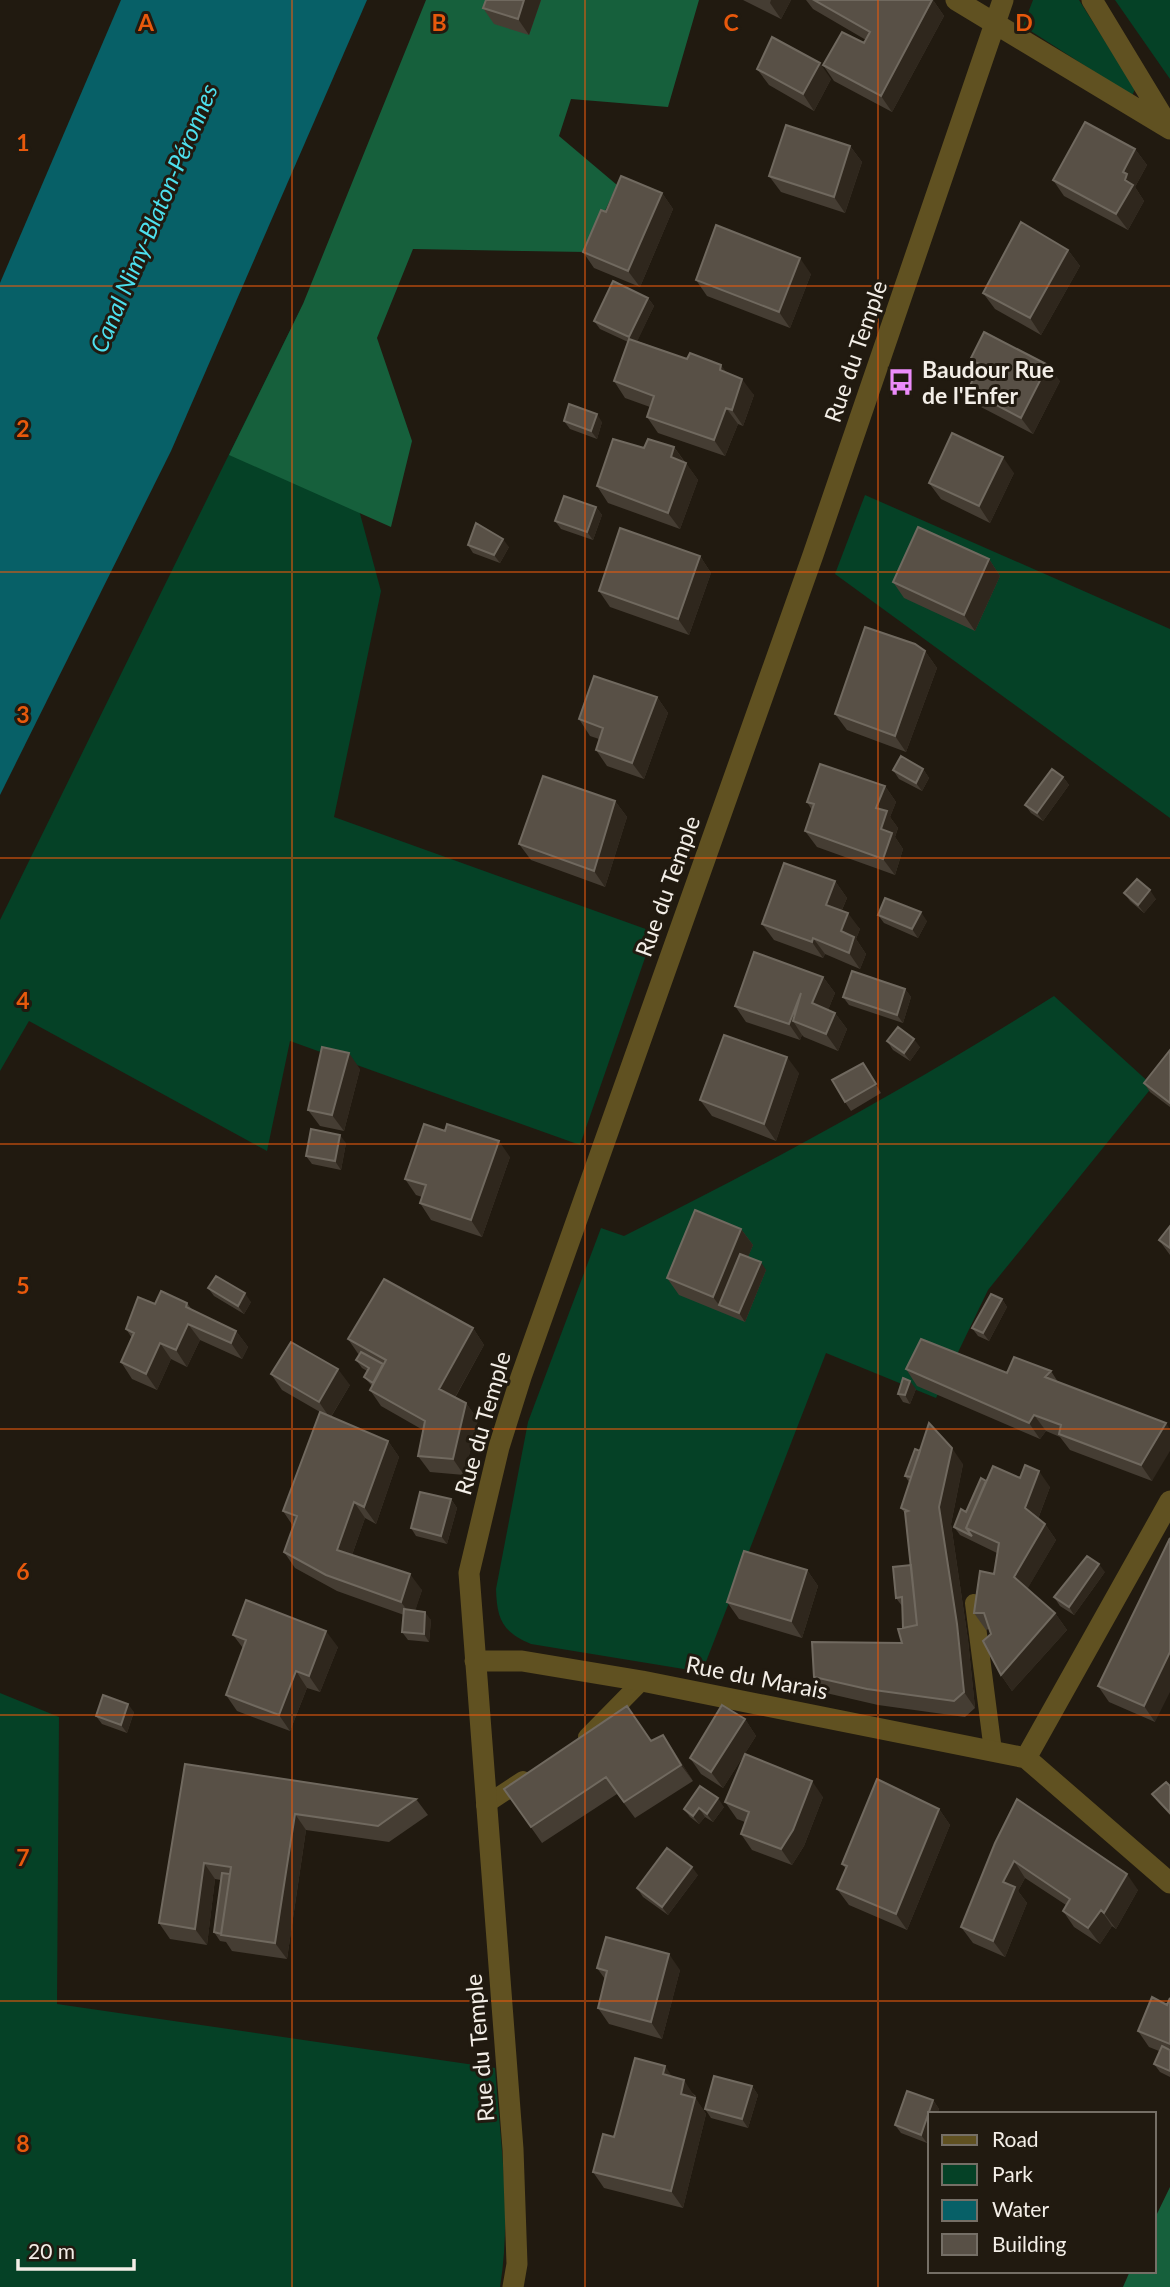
<svg xmlns="http://www.w3.org/2000/svg" width="1170" height="2287" viewBox="0 0 1170 2287" font-family="Lato,sans-serif">
  <style>
    .green { fill: #054126 }
    .forest { fill: #16603c }
    .water { fill: #076067 }
    .lines { fill: none; stroke-linecap: round; stroke-linejoin: round }
    .lane { stroke: #605121; stroke-width: 18 }
    .street { stroke: #605121; stroke-width: 21 }
    .wall { fill: #453d33 }
    .shaded-wall { fill: #2f271d }
    .building { fill: #585046; stroke: #70695f; stroke-width: 2 }
    .grid { fill: none; stroke: #e8590c; stroke-width: 2; stroke-opacity: 0.55 }
    .labels { text-anchor: middle; dominant-baseline: central; stroke-width: 6; stroke-linejoin: round; paint-order: stroke }
    .street-label { font-size: 23px; fill: #f3eee7; stroke: #211a10 }
    .poi-label { font-size: 23px; font-weight: bold; fill: #f3eee7; stroke: #211a10; text-anchor: start }
    .water-label { font-size: 24px; font-style: italic; fill: #4de0ee; stroke: #211a10 }
    .grid-label { font-size: 23px; text-anchor: middle; font-weight: bold; fill: #e8590c; stroke: #211a10; stroke-width: 6; stroke-linejoin: round; paint-order: stroke }
  </style>
  <rect width="100%" height="100%" fill="#211a10"/>
  <path class="green" d="M 1033,0 L 1079,0 L 1135,89 L 1132,96 L 1023,26 Z
    M 1115,0 L 1170,0 L 1170,79 Z
    M 303,304 L 381,591 L 334,817 L 654,932 L 580,1145 L 290,1041 L 267,1151 L 29,1021 L 0,1071 L 0,920 Z
    M 865,495 L 1170,629 L 1170,818 L 835,574 Z
    M 1054,996 L 1153,1086 L 988,1290 L 936,1398 L 826,1353 L 702,1672 L 531,1644 C 502,1632 497,1619 496,1589 L 528,1422 L 601,1228 L 624,1236 C 770,1163 915,1084 1054,996 Z
    M 0,1693 L 59,1717 L 57,2004 L 495,2068 C 500,2140 512,2215 500,2287 L 0,2287 Z"/>
  <path class="forest" d="M 426,0 L 699,0 L 668,107 L 571,99 L 559,136 L 617,185 L 586,252 L 413,249 L 377,338 L 412,441 L 391,527 L 229,455 L 303,304 Z
    M 1170,2187 L 1170,2287 L 1123,2287 L 1130,2271 L 1154,2271 L 1154,2220 Z"/>
  <path class="water" d="M 121,0 L 367,0 L 171,451 L 0,795 L 0,283 Z"/>
  <g class="lines">
    <path class="lane" d="M 974,1603 L 993,1751
      M 587,1737 L 642,1681
      M 485,1805 L 523,1780"/>
    <path class="street" d="M 956,0 L 1170,129
      M 1092,0 L 1169,127
      M 475,1661 L 522,1661 L 642,1681 L 1026,1758 L 1170,1883
      M 1026,1758 L 1170,1501
      M 513,2287 L 517,2264 L 513,2149 L 469,1573 L 499,1447 L 521,1377 L 813,555 L 1003,0"/>
  </g>
  <path class="wall" d="M 486,0 L 541,0 L 529,35 L 494,24 L 483,8 Z
    M 743,0 L 791,0 L 781,19 Z
    M 806,0 L 933,0 L 944,16 L 892,112 L 834,81 L 823,65 L 864,43 L 866,40 L 813,9 Z
    M 757,69 L 831,79 L 814,111 L 769,85 Z
    M 850,146 L 862,162 L 845,213 L 781,192 L 769,176 Z
    M 1135,149 L 1147,165 L 1135,187 L 1144,201 L 1128,230 L 1064,196 L 1053,180 Z
    M 662,193 L 673,209 L 640,287 L 594,268 L 583,252 Z
    M 1068,250 L 1080,266 L 1041,335 L 995,309 L 983,293 Z
    M 811,274 L 790,328 L 707,296 L 696,280 Z
    M 648,298 L 654,306 L 637,341 L 727,373 L 754,395 L 743,426 L 738,424 L 725,456 L 658,433 L 647,417 L 650,407 L 625,398 L 614,381 L 628,342 L 600,329 L 594,321 Z
    M 970,360 L 1060,381 L 1033,434 L 979,406 L 968,390 L 977,370 Z
    M 564,421 L 602,422 L 597,439 L 570,429 Z
    M 674,447 L 698,480 L 680,529 L 608,503 L 597,486 L 644,448 Z
    M 1014,473 L 990,523 L 941,499 L 929,483 Z
    M 596,507 L 602,515 L 593,540 L 561,529 L 555,521 Z
    M 468,545 L 509,547 L 500,563 L 473,553 Z
    M 700,556 L 711,573 L 689,635 L 610,607 L 599,591 Z
    M 989,559 L 1000,576 L 975,631 L 904,598 L 893,582 Z
    M 925,651 L 937,668 L 906,752 L 847,730 L 835,714 Z
    M 657,697 L 668,713 L 644,779 L 607,766 L 596,750 L 599,739 L 590,736 L 579,719 Z
    M 923,769 L 929,778 L 922,791 L 899,779 L 893,770 Z
    M 1063,777 L 1069,785 L 1043,821 L 1031,813 L 1025,805 Z
    M 885,786 L 896,802 L 890,817 L 898,828 L 895,837 L 903,849 L 895,875 L 817,847 L 805,831 L 812,810 L 807,802 Z
    M 615,801 L 627,817 L 605,887 L 531,860 L 519,844 Z
    M 835,881 L 847,898 L 842,910 L 860,929 L 856,939 L 866,954 L 860,969 L 825,954 L 823,958 L 774,940 L 762,924 Z
    M 1124,893 L 1156,899 L 1144,913 L 1130,901 Z
    M 878,915 L 927,921 L 918,938 L 884,923 Z
    M 823,977 L 835,993 L 828,1010 L 835,1013 L 847,1029 L 838,1051 L 804,1037 L 802,1035 L 800,1040 L 746,1022 L 735,1006 Z
    M 905,989 L 911,997 L 903,1023 L 849,1005 L 843,997 Z
    M 887,1041 L 920,1047 L 910,1061 L 893,1050 Z
    M 1170,1050 L 1170,1107 L 1150,1092 L 1144,1083 Z
    M 863,1063 L 881,1093 L 851,1111 L 845,1102 Z
    M 360,1069 L 344,1131 L 320,1126 L 308,1110 Z
    M 799,1073 L 776,1141 L 712,1116 L 700,1100 Z
    M 346,1143 L 341,1170 L 312,1164 L 306,1156 Z
    M 510,1157 L 482,1237 L 431,1220 L 420,1203 L 422,1197 L 416,1195 L 405,1179 Z
    M 1170,1226 L 1170,1255 L 1159,1240 Z
    M 741,1229 L 753,1245 L 748,1257 L 766,1270 L 745,1322 L 679,1295 L 667,1278 Z
    M 208,1288 L 251,1302 L 244,1314 L 214,1296 Z
    M 1002,1299 L 1007,1307 L 989,1341 L 978,1336 L 972,1328 Z
    M 187,1303 L 193,1311 L 236,1331 L 248,1347 L 242,1359 L 200,1340 L 187,1367 L 171,1359 L 157,1390 L 132,1379 L 121,1362 L 132,1338 L 126,1329 L 155,1304 Z
    M 473,1328 L 484,1345 L 455,1398 L 466,1403 L 478,1420 L 464,1475 L 430,1472 L 418,1456 L 423,1430 L 381,1406 L 370,1390 L 372,1386 L 364,1377 L 367,1371 L 362,1368 L 356,1360 L 359,1355 L 348,1339 Z
    M 906,1369 L 1007,1373 L 1051,1371 L 1058,1382 L 1166,1423 L 1152,1481 L 1070,1450 L 1060,1437 L 1046,1431 L 1040,1439 L 917,1386 Z
    M 271,1374 L 350,1385 L 331,1417 L 388,1441 L 399,1457 L 376,1524 L 365,1518 L 352,1555 L 422,1590 L 415,1610 L 431,1620 L 429,1642 L 408,1640 L 402,1632 L 404,1615 L 337,1591 L 295,1568 L 284,1552 L 293,1526 L 283,1511 L 320,1412 L 282,1390 Z
    M 916,1389 L 910,1404 L 903,1402 L 898,1394 Z
    M 963,1464 L 951,1524 L 968,1640 L 975,1708 L 965,1717 L 878,1705 L 826,1693 L 814,1677 L 902,1643 L 902,1606 L 896,1598 L 911,1565 L 906,1515 L 901,1508 L 909,1482 L 905,1476 Z
    M 1020,1478 L 1050,1487 L 1038,1519 L 1045,1524 L 1056,1540 L 1027,1589 L 1055,1613 L 1067,1630 L 1012,1691 L 1001,1675 L 989,1629 L 986,1630 L 974,1613 L 994,1574 L 997,1553 L 960,1535 L 954,1527 L 966,1512 L 987,1481 Z
    M 451,1499 L 457,1508 L 447,1544 L 416,1536 L 411,1528 Z
    M 1170,1538 L 1155,1722 L 1109,1702 L 1098,1686 Z
    M 807,1570 L 818,1586 L 802,1638 L 739,1619 L 727,1602 Z
    M 1105,1572 L 1074,1615 L 1060,1606 L 1054,1597 Z
    M 233,1635 L 338,1647 L 320,1692 L 307,1688 L 290,1731 L 237,1711 L 226,1695 L 243,1648 Z
    M 134,1712 L 127,1733 L 102,1724 L 96,1716 Z
    M 745,1719 L 756,1736 L 723,1788 L 701,1774 L 690,1758 Z
    M 663,1735 L 693,1781 L 635,1818 L 617,1794 L 542,1843 L 504,1789 L 651,1741 Z
    M 185,1764 L 416,1799 L 428,1815 L 389,1842 L 306,1830 L 287,1959 L 232,1951 L 226,1942 L 220,1941 L 214,1932 L 221,1880 L 215,1879 L 207,1945 L 170,1939 L 159,1923 Z
    M 1170,1786 L 1170,1815 L 1158,1802 L 1152,1794 Z
    M 823,1797 L 804,1846 L 792,1865 L 752,1850 L 741,1834 L 745,1822 L 737,1819 L 725,1802 Z
    M 724,1807 L 713,1822 L 705,1817 L 699,1824 L 690,1817 L 684,1809 Z
    M 939,1809 L 950,1825 L 907,1930 L 849,1905 L 837,1889 L 846,1869 L 842,1864 Z
    M 995,1843 L 1138,1890 L 1116,1929 L 1112,1926 L 1100,1944 L 1074,1927 L 1063,1911 L 1066,1905 L 1025,1878 L 1018,1891 L 1027,1903 L 1005,1957 L 973,1943 L 961,1927 Z
    M 698,1875 L 668,1915 L 643,1897 L 637,1888 Z
    M 597,1968 L 680,1970 L 662,2039 L 609,2024 L 598,2008 L 605,1979 Z
    M 1170,1998 L 1170,2077 L 1160,2072 L 1154,2064 L 1159,2051 L 1149,2047 L 1138,2031 L 1167,2005 Z
    M 672,2076 L 696,2096 L 695,2098 L 706,2114 L 683,2208 L 604,2188 L 593,2172 L 614,2137 Z
    M 752,2086 L 758,2095 L 748,2128 L 711,2118 L 705,2109 Z
    M 933,2100 L 939,2109 L 927,2143 L 901,2133 L 895,2125 Z"/>
  <path class="shaded-wall" d="M 524,0 L 541,0 L 529,35 L 518,19 Z
    M 771,0 L 791,0 L 781,19 L 770,3 Z
    M 933,0 L 944,16 L 892,112 L 881,96 Z
    M 820,63 L 831,79 L 814,111 L 803,94 Z
    M 850,146 L 862,162 L 845,213 L 834,197 Z
    M 1135,149 L 1147,165 L 1135,187 L 1144,201 L 1128,230 L 1116,214 L 1125,180 L 1123,172 Z
    M 662,193 L 673,209 L 640,287 L 628,271 Z
    M 1068,250 L 1080,266 L 1041,335 L 1030,318 Z
    M 800,258 L 811,274 L 790,328 L 779,312 Z
    M 648,298 L 654,306 L 635,346 L 629,337 Z
    M 721,365 L 733,381 L 720,370 Z
    M 1048,365 L 1060,381 L 1033,434 L 1021,418 Z
    M 742,379 L 754,395 L 743,426 L 732,410 Z
    M 726,408 L 738,424 L 725,456 L 714,440 Z
    M 597,414 L 602,422 L 597,439 L 591,431 Z
    M 674,447 L 685,463 L 671,457 Z
    M 1003,457 L 1014,473 L 990,523 L 979,506 Z
    M 686,463 L 698,480 L 680,529 L 668,513 Z
    M 596,507 L 602,515 L 593,540 L 587,532 Z
    M 503,539 L 509,547 L 500,563 L 494,555 Z
    M 700,556 L 711,573 L 689,635 L 678,619 Z
    M 989,559 L 1000,576 L 975,631 L 964,615 Z
    M 925,651 L 937,668 L 906,752 L 895,736 Z
    M 657,697 L 668,713 L 644,779 L 632,763 Z
    M 923,769 L 929,778 L 922,791 L 916,783 Z
    M 1063,777 L 1069,785 L 1043,821 L 1037,813 Z
    M 885,786 L 896,802 L 890,817 L 898,828 L 895,837 L 903,849 L 895,875 L 883,859 L 881,829 L 876,808 Z
    M 615,801 L 627,817 L 605,887 L 594,871 Z
    M 835,881 L 847,898 L 837,921 L 826,905 Z
    M 1150,890 L 1156,899 L 1144,913 L 1138,905 Z
    M 921,912 L 927,921 L 918,938 L 912,929 Z
    M 848,913 L 860,929 L 856,939 L 866,954 L 860,969 L 849,953 L 841,931 Z
    M 813,938 L 825,954 L 823,958 L 812,942 Z
    M 823,977 L 835,993 L 824,1020 L 812,1003 Z
    M 905,989 L 911,997 L 903,1023 L 897,1015 Z
    M 801,993 L 793,1021 L 802,1035 L 800,1040 L 789,1024 Z
    M 835,1013 L 847,1029 L 838,1051 L 826,1034 Z
    M 914,1039 L 920,1047 L 910,1061 L 904,1053 Z
    M 349,1053 L 360,1069 L 344,1131 L 332,1115 Z
    M 787,1057 L 799,1073 L 776,1141 L 764,1124 Z
    M 340,1135 L 346,1143 L 341,1170 L 335,1161 Z
    M 499,1141 L 510,1157 L 482,1237 L 471,1220 Z
    M 741,1229 L 753,1245 L 727,1308 L 719,1305 L 713,1297 Z
    M 761,1262 L 766,1270 L 745,1322 L 739,1313 Z
    M 245,1293 L 251,1302 L 244,1314 L 238,1306 Z
    M 1002,1299 L 1007,1307 L 989,1341 L 983,1333 Z
    M 188,1324 L 200,1340 L 187,1367 L 176,1350 Z
    M 473,1328 L 484,1345 L 450,1406 L 439,1389 Z
    M 236,1331 L 248,1347 L 242,1359 L 231,1343 Z
    M 160,1343 L 171,1359 L 157,1390 L 146,1374 Z
    M 338,1369 L 350,1385 L 330,1418 L 319,1402 Z
    M 910,1381 L 916,1389 L 910,1404 L 905,1395 Z
    M 466,1403 L 478,1420 L 464,1475 L 453,1459 Z
    M 1034,1415 L 1046,1431 L 1040,1439 L 1029,1423 Z
    M 1166,1423 L 1170,1429 L 1170,1451 L 1152,1481 L 1141,1465 Z
    M 388,1441 L 399,1457 L 376,1524 L 364,1507 Z
    M 952,1448 L 963,1464 L 951,1524 L 968,1640 L 975,1708 L 964,1692 L 939,1507 Z
    M 1039,1471 L 1050,1487 L 1036,1524 L 1025,1508 Z
    M 451,1499 L 457,1508 L 447,1544 L 441,1536 Z
    M 354,1502 L 365,1518 L 348,1566 L 337,1550 Z
    M 1045,1524 L 1056,1540 L 1025,1593 L 1014,1577 Z
    M 1099,1564 L 1105,1572 L 1074,1615 L 1069,1607 Z
    M 807,1570 L 818,1586 L 802,1638 L 791,1621 Z
    M 410,1574 L 422,1590 L 413,1618 L 401,1602 Z
    M 425,1612 L 431,1620 L 429,1642 L 424,1634 Z
    M 1055,1613 L 1067,1630 L 1012,1691 L 1001,1675 Z
    M 326,1631 L 338,1647 L 320,1692 L 309,1676 Z
    M 1170,1652 L 1170,1692 L 1155,1722 L 1144,1706 Z
    M 296,1671 L 307,1688 L 290,1731 L 279,1715 Z
    M 128,1704 L 134,1712 L 127,1733 L 121,1725 Z
    M 745,1719 L 756,1736 L 723,1788 L 711,1772 Z
    M 663,1735 L 674,1751 L 693,1781 L 681,1765 Z
    M 812,1781 L 823,1797 L 804,1846 L 792,1865 L 781,1849 Z
    M 718,1798 L 724,1807 L 713,1822 L 707,1814 Z
    M 699,1808 L 705,1817 L 699,1824 L 693,1816 Z
    M 939,1809 L 950,1825 L 907,1930 L 896,1914 Z
    M 295,1814 L 306,1830 L 287,1959 L 275,1943 Z
    M 1014,1861 L 1025,1878 L 1018,1891 L 1027,1903 L 1005,1957 L 993,1941 L 1003,1882 Z
    M 204,1863 L 215,1879 L 207,1945 L 195,1929 Z
    M 692,1867 L 698,1875 L 668,1915 L 662,1907 Z
    M 1127,1874 L 1138,1890 L 1116,1929 L 1104,1913 Z
    M 1101,1910 L 1112,1926 L 1100,1944 L 1088,1928 Z
    M 669,1954 L 680,1970 L 662,2039 L 651,2022 Z
    M 665,2066 L 676,2082 L 663,2074 Z
    M 684,2080 L 706,2114 L 683,2208 L 671,2191 L 681,2094 Z
    M 752,2086 L 758,2095 L 748,2128 L 742,2119 Z
    M 933,2100 L 939,2109 L 937,2114 L 930,2114 L 930,2133 L 927,2143 L 921,2135 Z"/>
  <path class="building" d="M 486,0 L 524,0 L 518,19 L 483,8 Z
    M 814,0 L 932,0 L 881,96 L 823,65 L 842,32 L 864,43 L 870,32 Z
    M 772,37 L 820,63 L 803,94 L 757,69 Z
    M 1085,122 L 1135,149 L 1123,172 L 1127,174 L 1125,180 L 1133,185 L 1116,214 L 1053,180 Z
    M 786,125 L 850,146 L 834,197 L 769,176 Z
    M 621,176 L 662,193 L 628,271 L 583,252 L 601,210 L 606,212 Z
    M 1021,222 L 1068,250 L 1030,318 L 983,293 Z
    M 716,225 L 800,258 L 779,312 L 696,280 Z
    M 613,281 L 648,298 L 629,337 L 594,321 Z
    M 984,332 L 1048,365 L 1021,418 L 968,390 L 980,364 L 970,360 Z
    M 629,339 L 687,359 L 690,353 L 721,365 L 720,370 L 742,379 L 732,410 L 726,408 L 714,440 L 647,417 L 654,396 L 614,381 Z
    M 569,404 L 597,414 L 591,431 L 564,421 Z
    M 952,433 L 1003,457 L 979,506 L 929,483 Z
    M 613,439 L 644,448 L 648,439 L 674,447 L 671,457 L 686,463 L 668,513 L 597,486 Z
    M 564,496 L 596,507 L 587,532 L 555,521 Z
    M 476,523 L 503,539 L 494,555 L 468,545 Z
    M 918,527 L 989,559 L 964,615 L 893,582 Z
    M 620,528 L 700,556 L 678,619 L 599,591 Z
    M 865,627 L 915,644 L 925,651 L 895,736 L 835,714 Z
    M 594,676 L 657,697 L 632,763 L 596,750 L 603,728 L 579,719 Z
    M 901,756 L 923,769 L 916,783 L 893,770 Z
    M 820,764 L 885,786 L 876,808 L 887,811 L 881,829 L 892,833 L 883,859 L 805,831 L 814,804 L 807,802 Z
    M 1052,769 L 1063,777 L 1037,813 L 1025,805 Z
    M 543,776 L 615,801 L 594,871 L 519,844 Z
    M 784,863 L 835,881 L 826,905 L 848,913 L 841,931 L 854,937 L 849,953 L 813,938 L 812,942 L 762,924 Z
    M 1137,879 L 1150,890 L 1138,905 L 1124,893 Z
    M 885,898 L 921,912 L 912,929 L 878,915 Z
    M 754,952 L 823,977 L 812,1003 L 835,1013 L 826,1034 L 793,1021 L 801,993 L 789,1024 L 735,1006 Z
    M 852,971 L 905,989 L 897,1015 L 843,997 Z
    M 898,1027 L 914,1039 L 904,1053 L 887,1041 Z
    M 724,1035 L 787,1057 L 764,1124 L 700,1100 Z
    M 322,1047 L 349,1053 L 332,1115 L 308,1110 Z
    M 1170,1050 L 1170,1103 L 1144,1083 Z
    M 863,1063 L 876,1084 L 845,1102 L 832,1080 Z
    M 424,1124 L 445,1131 L 447,1124 L 499,1141 L 471,1220 L 420,1203 L 426,1185 L 405,1179 Z
    M 311,1129 L 340,1135 L 335,1161 L 306,1156 Z
    M 695,1210 L 741,1229 L 713,1297 L 667,1278 Z
    M 1170,1226 L 1170,1248 L 1159,1240 Z
    M 740,1254 L 761,1262 L 739,1313 L 719,1305 Z
    M 216,1276 L 245,1293 L 238,1306 L 208,1288 Z
    M 384,1279 L 473,1328 L 439,1389 L 466,1403 L 453,1459 L 418,1456 L 425,1421 L 370,1390 L 386,1360 L 348,1339 Z
    M 161,1291 L 187,1303 L 186,1307 L 236,1331 L 231,1343 L 188,1324 L 176,1350 L 160,1343 L 146,1374 L 121,1362 L 134,1333 L 126,1329 L 138,1297 L 155,1304 Z
    M 991,1294 L 1002,1299 L 983,1333 L 972,1328 Z
    M 921,1339 L 1007,1373 L 1014,1357 L 1051,1371 L 1045,1377 L 1166,1423 L 1141,1465 L 1059,1434 L 1061,1425 L 1034,1415 L 1029,1423 L 906,1369 Z
    M 291,1342 L 338,1369 L 319,1402 L 271,1374 Z
    M 361,1352 L 383,1364 L 373,1383 L 364,1377 L 369,1368 L 356,1360 Z
    M 903,1378 L 910,1381 L 905,1395 L 898,1394 Z
    M 320,1412 L 388,1441 L 364,1507 L 354,1502 L 337,1550 L 410,1574 L 401,1602 L 326,1575 L 284,1552 L 297,1516 L 283,1511 Z
    M 929,1423 L 952,1448 L 939,1507 L 957,1624 L 964,1692 L 954,1701 L 867,1689 L 814,1677 L 812,1642 L 902,1643 L 898,1629 L 917,1625 L 905,1512 L 908,1511 L 901,1508 Z
    M 915,1449 L 920,1451 L 911,1477 L 905,1476 Z
    M 1025,1465 L 1039,1471 L 1025,1508 L 1045,1524 L 1014,1577 L 1055,1613 L 1001,1675 L 983,1641 L 991,1634 L 984,1613 L 974,1613 L 980,1571 L 994,1574 L 999,1543 L 966,1528 L 993,1466 L 1020,1478 Z
    M 981,1478 L 986,1481 L 966,1528 L 972,1536 L 954,1527 L 961,1509 L 966,1512 Z
    M 420,1492 L 451,1499 L 441,1536 L 411,1528 Z
    M 1170,1538 L 1170,1652 L 1144,1706 L 1098,1686 Z
    M 744,1551 L 807,1570 L 791,1621 L 727,1602 Z
    M 1087,1556 L 1099,1564 L 1069,1607 L 1054,1597 Z
    M 911,1565 L 917,1625 L 903,1628 L 902,1597 L 896,1598 L 893,1567 Z
    M 246,1600 L 326,1631 L 309,1676 L 296,1671 L 279,1715 L 226,1695 L 246,1640 L 233,1635 Z
    M 404,1609 L 425,1612 L 424,1634 L 402,1632 Z
    M 103,1695 L 128,1704 L 121,1725 L 96,1716 Z
    M 722,1705 L 745,1719 L 711,1772 L 690,1758 Z
    M 627,1706 L 651,1741 L 663,1735 L 681,1765 L 624,1802 L 606,1777 L 531,1827 L 504,1789 Z
    M 745,1754 L 812,1781 L 793,1830 L 781,1849 L 741,1834 L 749,1812 L 725,1802 Z
    M 185,1764 L 416,1799 L 378,1826 L 295,1814 L 275,1943 L 221,1935 L 231,1867 L 204,1863 L 195,1929 L 159,1923 Z
    M 877,1779 L 939,1809 L 896,1914 L 837,1889 L 847,1866 L 842,1864 Z
    M 1166,1782 L 1170,1786 L 1170,1813 L 1152,1794 Z
    M 700,1786 L 718,1798 L 707,1814 L 699,1808 L 693,1816 L 684,1809 Z
    M 1017,1799 L 1127,1874 L 1104,1913 L 1101,1910 L 1088,1928 L 1063,1911 L 1070,1899 L 1014,1861 L 1003,1882 L 1015,1887 L 993,1941 L 961,1927 L 995,1843 Z
    M 667,1848 L 692,1867 L 662,1907 L 637,1888 Z
    M 222,1873 L 230,1874 L 221,1934 L 214,1932 Z
    M 606,1937 L 669,1954 L 651,2022 L 598,2008 L 607,1971 L 597,1968 Z
    M 1152,1997 L 1167,2005 L 1170,1998 L 1170,2044 L 1138,2031 Z
    M 1162,2046 L 1170,2050 L 1170,2071 L 1154,2064 Z
    M 635,2058 L 665,2066 L 663,2074 L 684,2080 L 681,2094 L 695,2098 L 671,2191 L 593,2172 L 603,2134 L 614,2137 Z
    M 714,2076 L 752,2086 L 742,2119 L 705,2109 Z
    M 907,2091 L 933,2100 L 921,2135 L 895,2125 Z"/>
  <path class="grid" d="M 292,0 L 292,2287M 585,0 L 585,2287M 878,0 L 878,2287M 0,286 L 1170,286M 0,572 L 1170,572M 0,858 L 1170,858M 0,1144 L 1170,1144M 0,1429 L 1170,1429M 0,1715 L 1170,1715M 0,2001 L 1170,2001"/>
  <defs>
    <symbol id="bus-bare" viewBox="-9 -9 18 18"><path d="M-5-6H5V4H4V6H2V4H-2V6H-4V4H-5ZM-3.5-4V0h7V-4ZM-3.5 1.2v1.5H-2V1.2ZM2 1.2v1.5H3.5V1.2Z" fill="#ec8cfa" stroke="#211a10" stroke-width="2.5" paint-order="stroke"/></symbol>
  </defs>
  <g fill-rule="evenodd">
    <use href="#bus-bare" x="882" y="363" width="38" height="38"/>
  </g>
  <g class="labels">
    <g class="street-label">
      <text transform="translate(855 351) rotate(-71)">Rue du Temple</text>
      <text transform="translate(667 886) rotate(-70)">Rue du Temple</text>
      <text transform="translate(482 1423) rotate(-74)">Rue du Temple</text>
      <text transform="translate(757 1677) rotate(11)">Rue du Marais</text>
      <text transform="translate(479 2048) rotate(-95)">Rue du Temple</text>
    </g>
    <g class="poi-label">
      <text x="922" y="369">Baudour Rue<tspan x="922" dy="26">de l'Enfer</tspan></text>
    </g>
    <g class="water-label">
      <text transform="translate(153 218) rotate(-67)">Canal Nimy-Blaton-Péronnes</text>
    </g>
  </g>
  <g class="grid-label">
    <text x="146" y="31">A</text>
    <text x="439" y="31">B</text>
    <text x="731" y="31">C</text>
    <text x="1024" y="31">D</text>
    <text x="23" y="151">1</text>
    <text x="23" y="437">2</text>
    <text x="23" y="723">3</text>
    <text x="23" y="1009">4</text>
    <text x="23" y="1294">5</text>
    <text x="23" y="1580">6</text>
    <text x="23" y="1866">7</text>
    <text x="23" y="2152">8</text>
  </g>
  <rect x="928" y="2112" width="228" height="161" fill="#211a10" stroke="#756f66" stroke-width="2"/>
  <rect x="942" y="2135" width="35" height="10" fill="#605121" stroke="#756f66" stroke-width="2"/>
  <text x="992" y="2147" font-size="21" fill="#f3eee7">Road</text>
  <rect x="942" y="2164" width="35" height="21" fill="#054126" stroke="#756f66" stroke-width="2"/>
  <text x="992" y="2182" font-size="21" fill="#f3eee7">Park</text>
  <rect x="942" y="2200" width="35" height="21" fill="#076067" stroke="#756f66" stroke-width="2"/>
  <text x="992" y="2217" font-size="21" fill="#f3eee7">Water</text>
  <rect x="942" y="2234" width="35" height="21" fill="#585046" stroke="#756f66" stroke-width="2"/>
  <text x="992" y="2252" font-size="21" fill="#f3eee7">Building</text>
  <path d="M18 2259v10h116v-10" fill="none" stroke="#f3eee7" stroke-width="3.5"/>
  <text x="28" y="2259" font-size="21" fill="#f3eee7" stroke="#211a10" stroke-width="5" paint-order="stroke">20 m</text>
</svg>
